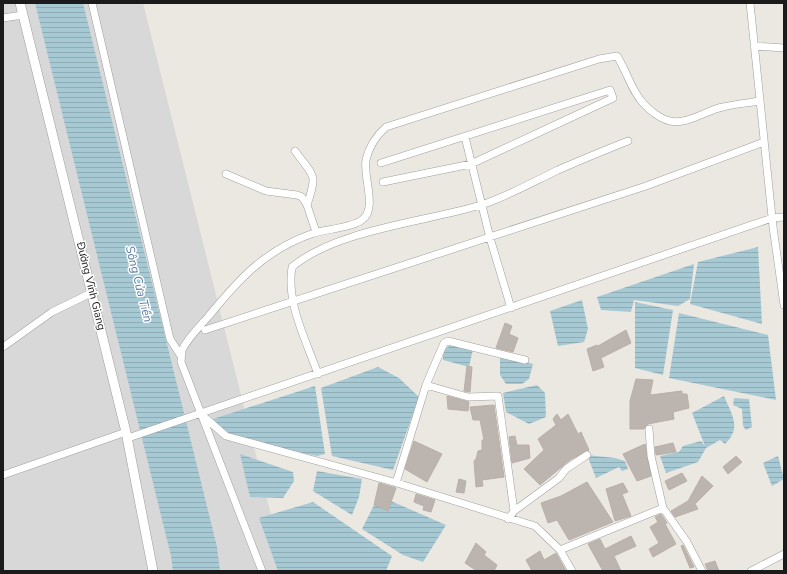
<svg xmlns="http://www.w3.org/2000/svg" width="787" height="574" viewBox="0 0 787 574" font-family="'Nunito Sans',sans-serif">
  <style>
    .residential { fill: #d9d8d8 }
    .water { fill: url(#water-rules) }
    .building { fill: #bbb4af; stroke: #bbafa6 }
    .lines { fill: none; stroke-linecap: round; stroke-linejoin: round }
    .minor-casing { stroke: #9f9f9f; stroke-width: 8 }
    .tertiary-casing { stroke: #9f9f9f; stroke-width: 10 }
    .minor { stroke: #fff; stroke-width: 7 }
    .tertiary { stroke: #fff; stroke-width: 9 }
    .labels { text-anchor: middle; dominant-baseline: central; stroke-width: 3; stroke-linejoin: round; paint-order: stroke }
    .street-label { font-size: 11px; fill: #1b1b1b; stroke: #fff }
    .water-label { font-size: 12px; font-style: italic; fill: #54789e; stroke: #fff }
  </style>
  <defs>
    <pattern id="water-rules" width="6" height="5" patternUnits="userSpaceOnUse"><rect width="6" height="5" fill="#a6c9d4"/><path d="M0 2.5h6" fill="none" stroke="#8eacb5"/></pattern>
  </defs>
  <rect width="100%" height="100%" fill="#ebe8e1"/>
  <path class="residential" d="M 3,3 L 143,3 L 285,571 L 3,571 Z"/>
  <path class="water" d="M 35,3 L 83,3 L 217,547 L 220,571 L 173,571 L 171,556 Z
    M 758,247 L 762,324 L 690,304 L 698,262 Z
    M 694,264 L 690,299 L 678,306 L 634,300 L 631,312 L 601,310 L 597,297 Z
    M 582,300 L 588,329 L 584,342 L 558,346 L 550,311 Z
    M 635,302 L 673,310 L 663,375 L 635,368 Z
    M 679,313 L 768,335 L 776,400 L 669,378 Z
    M 457,345 L 473,349 L 469,367 L 443,360 L 443,351 L 449,346 Z
    M 500,354 L 533,364 L 529,379 L 522,384 L 506,384 L 500,375 Z
    M 378,367 L 399,378 L 419,397 L 393,470 L 332,456 L 321,388 Z
    M 537,385 L 545,393 L 546,417 L 529,424 L 506,412 L 503,393 Z
    M 315,386 L 325,454 L 317,456 L 256,443 L 227,433 L 213,419 Z
    M 724,396 C 732,415 742,428 725,444 L 720,440 L 706,448 L 698,462 L 666,473 L 660,456 L 679,452 L 683,446 L 701,441 L 705,446 L 692,413 Z
    M 734,398 L 749,399 L 752,427 L 746,430 L 743,426 L 742,409 L 733,405 Z
    M 240,454 L 293,472 L 294,481 L 283,498 L 250,497 Z
    M 587,455 L 615,458 L 625,461 L 628,469 L 622,471 L 619,467 L 596,478 Z
    M 778,456 L 784,479 L 772,486 L 763,463 Z
    M 317,471 L 362,479 L 359,497 L 352,515 L 313,491 Z
    M 391,501 L 446,525 L 423,562 L 403,555 L 362,529 L 374,505 Z
    M 313,502 L 392,556 L 386,571 L 278,571 L 259,518 Z"/>
  <path class="building" d="M 505,323 L 512,326 L 509,334 L 518,338 L 513,352 L 496,348 Z
    M 626,330 L 631,343 L 601,358 L 604,367 L 593,371 L 587,349 L 597,345 L 598,346 Z
    M 467,366 L 472,367 L 470,392 L 464,391 Z
    M 636,379 L 653,380 L 650,395 L 682,391 L 682,394 L 687,394 L 689,408 L 673,412 L 674,419 L 648,424 L 644,429 L 630,429 L 630,401 Z
    M 447,396 L 469,402 L 468,411 L 448,409 Z
    M 494,405 L 504,477 L 482,480 L 483,486 L 476,487 L 474,461 L 476,459 L 478,451 L 482,450 L 482,440 L 484,440 L 480,420 L 473,420 L 470,407 Z
    M 557,414 L 561,420 L 568,414 L 578,434 L 581,432 L 589,450 L 570,460 L 540,485 L 524,469 L 544,450 L 538,439 L 556,425 L 553,419 Z
    M 515,436 L 517,445 L 529,445 L 530,458 L 512,463 L 509,437 Z
    M 414,441 L 442,454 L 427,482 L 405,469 Z
    M 673,443 L 676,452 L 656,455 L 655,447 Z
    M 645,444 L 651,476 L 637,481 L 623,454 Z
    M 736,456 L 742,462 L 728,474 L 723,467 Z
    M 682,473 L 687,481 L 669,490 L 665,481 Z
    M 702,476 L 713,486 L 695,504 L 698,509 L 675,517 L 671,511 L 688,501 Z
    M 459,479 L 466,481 L 464,493 L 456,492 Z
    M 587,482 L 613,522 L 569,540 L 557,520 L 548,523 L 541,503 L 561,496 Z
    M 379,483 L 396,488 L 388,511 L 374,505 Z
    M 623,483 L 628,492 L 622,494 L 631,516 L 615,521 L 606,489 Z
    M 416,494 L 435,500 L 431,512 L 423,510 L 424,506 L 414,502 Z
    M 661,514 L 667,523 L 665,524 L 676,544 L 653,557 L 649,549 L 659,543 L 650,527 L 658,522 L 655,517 Z
    M 631,536 L 636,546 L 614,556 L 621,571 L 603,571 L 588,544 L 600,539 L 605,549 Z
    M 476,543 L 486,552 L 484,555 L 497,565 L 494,571 L 477,571 L 465,563 Z
    M 683,545 L 694,567 L 690,568 L 681,546 Z
    M 540,551 L 544,560 L 556,553 L 566,571 L 532,571 L 526,560 Z
    M 715,561 L 719,571 L 708,571 L 705,564 Z"/>
  <g class="lines">
    <defs>
      <path id="minor" d="M 92,3 L 170,339 L 181,356
        M 750,3 L 773,227 L 784,305
        M 3,18 L 23,15
        M 754,46 L 784,48
        M 465,137 L 490,238 L 511,308
        M 295,151 C 314,177 318,173 307,205
        M 381,163 L 610,90 L 613,98 L 471,164 L 383,182
        M 226,174 L 266,191 L 297,195 L 302,197 L 307,205 L 316,232
        M 205,330 L 646,186 L 764,142
        M 3,347 L 52,312 L 93,292
        M 318,374 C 306,340 286,303 292,267 C 337,229 427,222 484,204 C 510,195 533,182 558,170 C 581,160 605,150 628,141
        M 426,385 L 468,397 L 498,396 L 514,511 L 508,519
        M 202,415 L 226,436 L 397,483 L 535,526 L 560,550 L 572,571
        M 649,429 L 651,456 L 663,508 L 687,542 L 702,571
        M 128,438 L 772,218 L 784,217
        M 3,475 L 126,432
        M 396,483 L 426,385 L 444,343 L 448,341 L 525,360
        M 514,511 L 559,478 L 566,469 L 587,455
        M 560,550 L 663,508
        M 262,571 L 181,362 L 182,350 C 188,338 199,327 208,317 C 239,279 264,251 311,234 C 324,229 354,228 363,219 C 377,208 363,176 366,160 C 369,146 376,136 386,127 L 599,59 L 617,56 C 627,71 631,91 644,104 C 650,111 661,119 670,121 C 687,125 707,110 723,107 C 735,104 748,103 760,101
        M 751,571 L 784,554"/>
      <path id="tertiary" d="M 20,3 L 126,432 L 153,571"/>
    </defs>
    <use href="#minor" class="minor-casing"/>
    <use href="#tertiary" class="tertiary-casing"/>
    <use href="#minor" class="minor"/>
    <use href="#tertiary" class="tertiary"/>
  </g>
  <g class="labels">
    <g class="street-label">
      <text transform="translate(91 286) rotate(76)">Đường Vĩnh Giang</text>
    </g>
    <g class="water-label">
      <text transform="translate(139 284) rotate(76)">Sông Cửa Tiền</text>
    </g>
  </g>
  <rect width="787" height="574" fill="none" stroke="#1b1b1b" stroke-width="8"/>
</svg>
